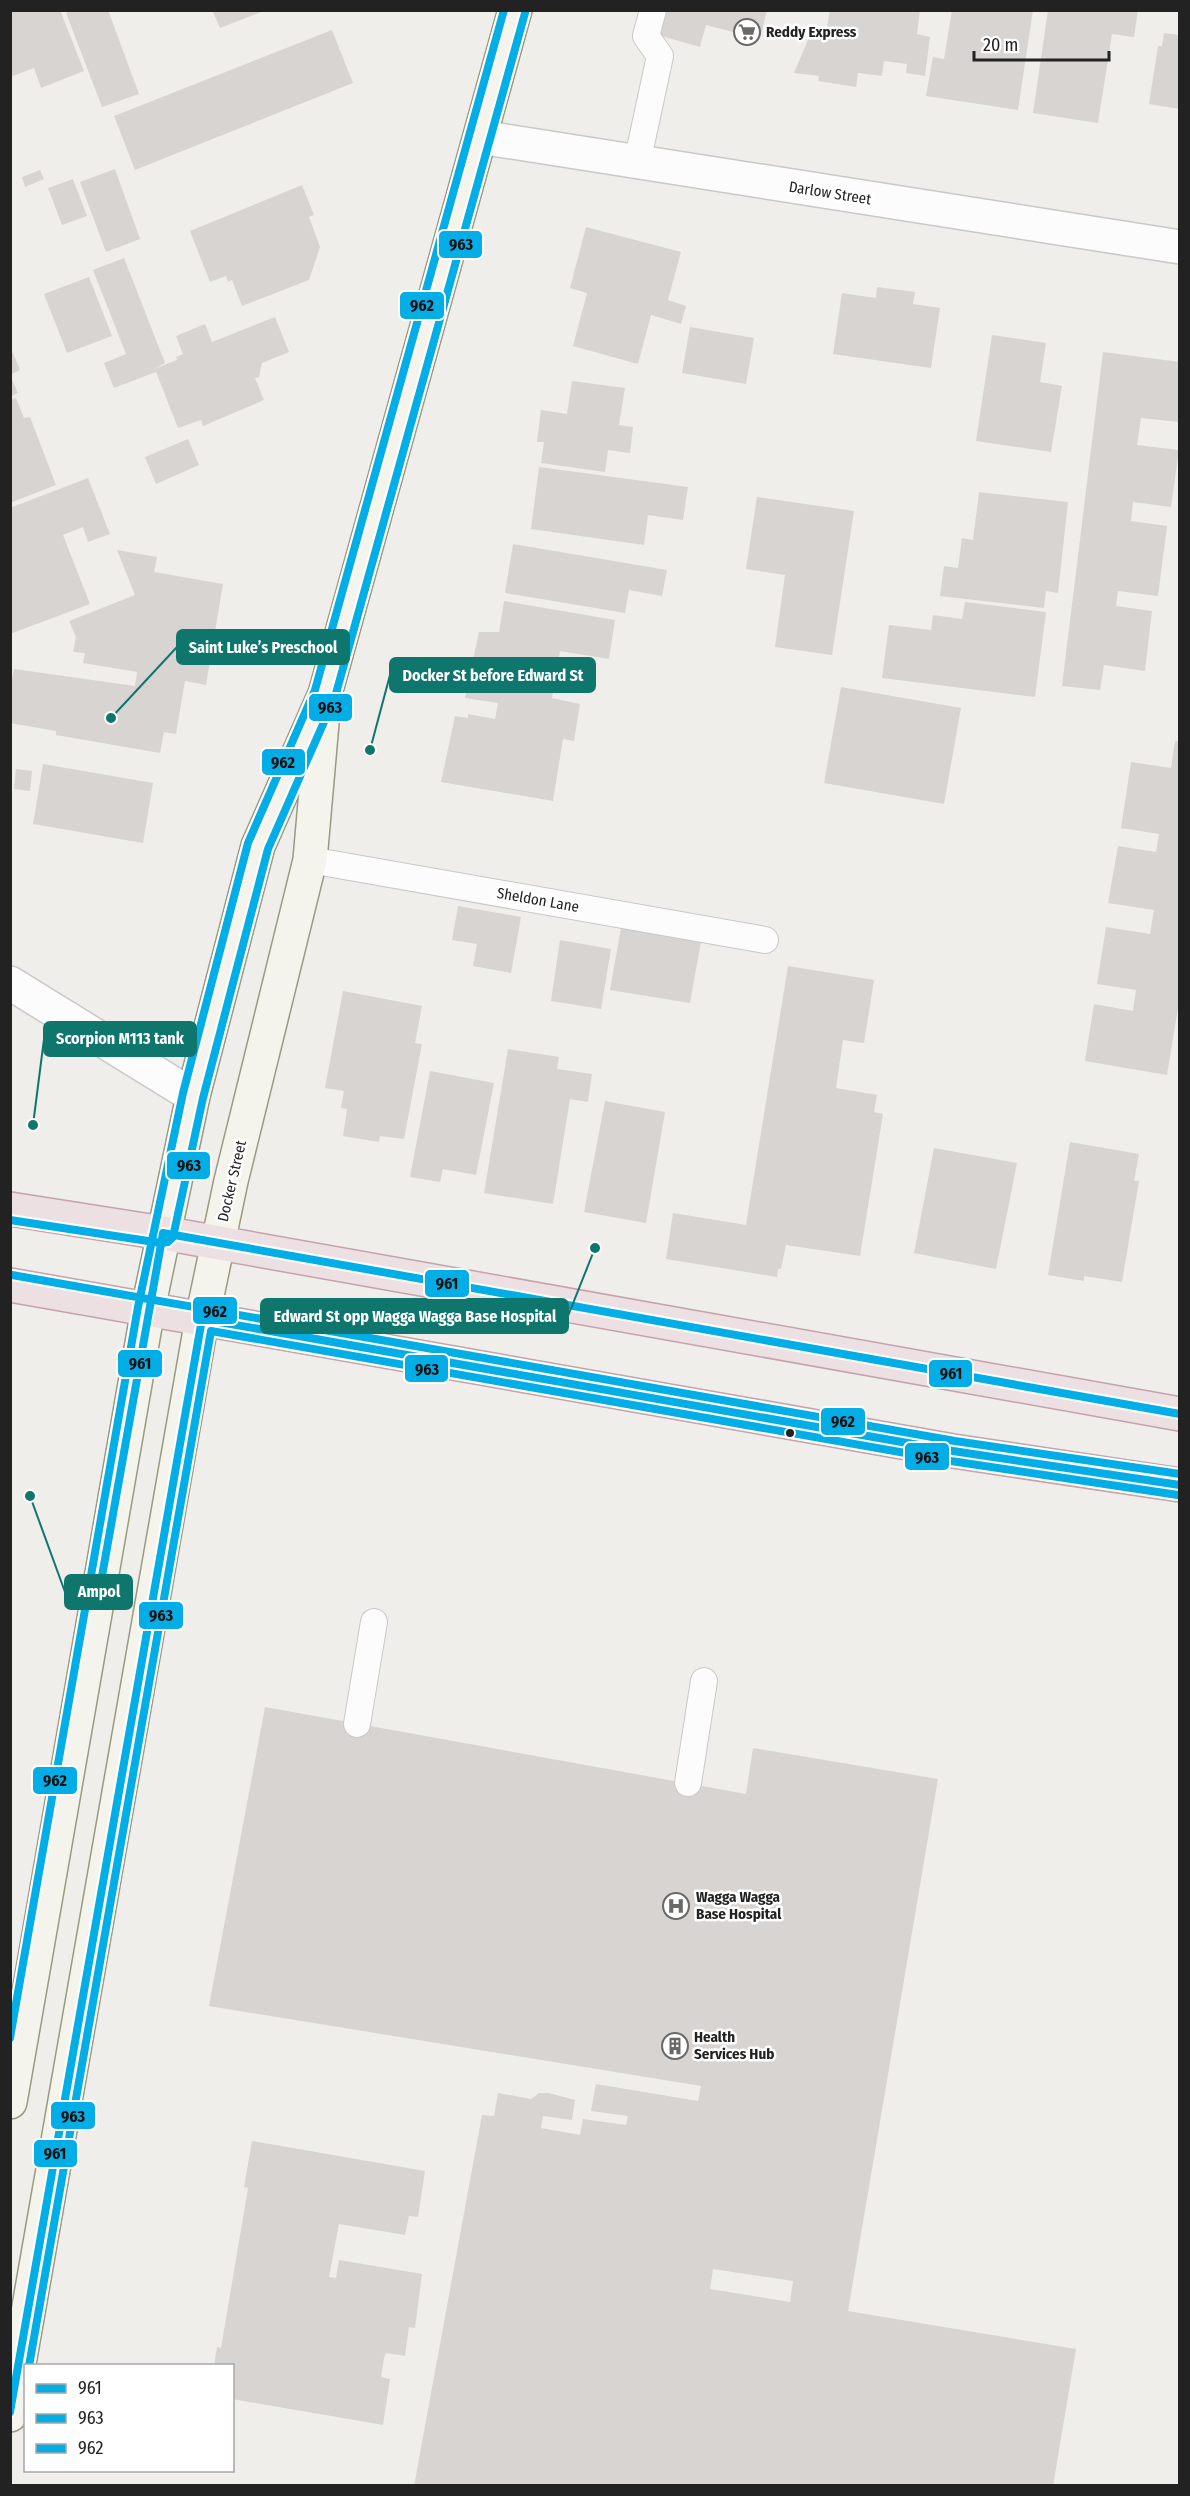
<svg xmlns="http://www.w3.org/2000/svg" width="1190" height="2496" viewBox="0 0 1190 2496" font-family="'Fira Sans Condensed',sans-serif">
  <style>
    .building { fill: #d7d4d2; fill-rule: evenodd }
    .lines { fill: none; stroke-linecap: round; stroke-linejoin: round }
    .lane-casing { stroke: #c9c8c7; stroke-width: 28 }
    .street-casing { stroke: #c9c8c7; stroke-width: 36 }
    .secondary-casing { stroke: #999a82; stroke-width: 36 }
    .highway-casing { stroke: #c5a2ac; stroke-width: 36 }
    .lane { stroke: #fdfcfc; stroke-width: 26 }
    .street { stroke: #fdfcfc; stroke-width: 33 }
    .secondary { stroke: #f4f4ed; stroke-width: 33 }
    .highway { stroke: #ece0e2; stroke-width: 33 }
    .bus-1-casing { stroke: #fff; stroke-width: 12 }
    .bus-2-casing { stroke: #fff; stroke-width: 12 }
    .bus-3-casing { stroke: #fff; stroke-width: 12 }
    .bus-1 { stroke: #02aee5; stroke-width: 8 }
    .bus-2 { stroke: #02aee5; stroke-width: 8 }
    .bus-3 { stroke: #02aee5; stroke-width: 8 }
    .bus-dot { fill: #222; stroke: #fff; stroke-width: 2 }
    .labels { text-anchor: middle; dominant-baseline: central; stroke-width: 5; stroke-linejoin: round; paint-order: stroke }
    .poi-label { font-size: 15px; font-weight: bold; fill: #222; stroke: #fff; text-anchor: start }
    .street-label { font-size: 15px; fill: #222; stroke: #fff }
    .leader { fill: none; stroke: #0f766e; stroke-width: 2 }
    .callout-dot { fill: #0f766e; stroke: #fff; stroke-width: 2 }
    .callout { fill: #0f766e; stroke: #0f766e; stroke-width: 2 }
    .callout-label { font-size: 16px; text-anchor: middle; font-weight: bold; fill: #fff }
    .line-badge { stroke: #fff; stroke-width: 2 }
    .pale-badge-label { font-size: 16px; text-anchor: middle; font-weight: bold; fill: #111 }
  </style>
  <rect width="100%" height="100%" fill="#f0eeeb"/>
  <path class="building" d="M 10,10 L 60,10 L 84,71 L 41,88 L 34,68 L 10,77 Z
    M 72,10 L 108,10 L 139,94 L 102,107 L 66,13 Z
    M 212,10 L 264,10 L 264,11 L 220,28 Z
    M 660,10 L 767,10 L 760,39 L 706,25 L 700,47 L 654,34 Z
    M 830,10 L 920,10 L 917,34 L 930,37 L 925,76 L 906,73 L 907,64 L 884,61 L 882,76 L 858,73 L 856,87 L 818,81 L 819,76 L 794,73 L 810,35 L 825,38 Z
    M 952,10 L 1033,10 L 1018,110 L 926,96 L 933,57 L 944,59 Z
    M 1048,10 L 1138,10 L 1134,37 L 1112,34 L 1098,123 L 1033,113 Z
    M 332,30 L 353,83 L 135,170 L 114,116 Z
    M 1164,33 L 1180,35 L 1180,109 L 1149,104 L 1158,46 L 1162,46 Z
    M 115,169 L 140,239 L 106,252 L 80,182 Z
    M 40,170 L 44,179 L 25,187 L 22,177 Z
    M 73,179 L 87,216 L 62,225 L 48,188 Z
    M 302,185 L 314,215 L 309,217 L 320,247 L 309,280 L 242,306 L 232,280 L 228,282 L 226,276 L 210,282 L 190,231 Z
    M 586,227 L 681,252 L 668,300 L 686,306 L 681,324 L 651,315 L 638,364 L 573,346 L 587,293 L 570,288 Z
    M 124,258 L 165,363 L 154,369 L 177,360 L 176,357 L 183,354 L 176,336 L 205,324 L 212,342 L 275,317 L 289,352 L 262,363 L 259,377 L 255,378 L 264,400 L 203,426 L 201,420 L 178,428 L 156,372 L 114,388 L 104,363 L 126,354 L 93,270 Z
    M 89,277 L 112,336 L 67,353 L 44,294 Z
    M 877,287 L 915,292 L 913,304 L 940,308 L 931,368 L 833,354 L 842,293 L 876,298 Z
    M 690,327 L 754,338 L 746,384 L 682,373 Z
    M 992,335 L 1046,343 L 1040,382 L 1062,386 L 1051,452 L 976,441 Z
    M 10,346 L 20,370 L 10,375 Z
    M 1103,352 L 1180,362 L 1180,417 L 1179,422 L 1141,418 L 1137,445 L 1179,450 L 1171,507 L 1133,502 L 1131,521 L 1167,526 L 1158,596 L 1118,591 L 1116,606 L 1152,611 L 1145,671 L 1104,665 L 1100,690 L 1062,686 Z
    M 10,375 L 18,393 L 10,397 Z
    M 572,381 L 625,388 L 619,425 L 633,427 L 630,453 L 608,450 L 605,472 L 541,463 L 544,442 L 537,442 L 541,410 L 567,414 Z
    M 16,398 L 24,418 L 30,417 L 56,485 L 10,503 L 10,400 Z
    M 188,439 L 199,465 L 156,484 L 145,457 Z
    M 539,467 L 688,487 L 683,520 L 648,515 L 644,545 L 531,529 Z
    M 88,478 L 110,534 L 88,542 L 83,527 L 63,535 L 90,604 L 10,634 L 10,508 Z
    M 979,492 L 1068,502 L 1058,593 L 1046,591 L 1044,608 L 940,596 L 944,566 L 958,568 L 962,538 L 973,540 Z
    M 757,497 L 854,511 L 832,655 L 775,647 L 785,575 L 746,569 Z
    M 513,544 L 667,570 L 662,596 L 629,590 L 625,613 L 505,593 Z
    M 117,550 L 157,557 L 154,572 L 223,584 L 206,685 L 185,681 L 176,734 L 164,732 L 160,753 L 56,735 L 56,731 L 10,723 L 10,690 L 14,669 L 135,686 L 137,672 L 83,663 L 85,653 L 73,652 L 76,637 L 69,621 L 135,595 Z
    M 504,601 L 615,620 L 609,659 L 560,651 L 552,698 L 580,704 L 574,741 L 563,739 L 553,801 L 441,782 L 455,716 L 468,718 L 468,714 L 495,719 L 498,703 L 465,698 L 479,632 L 499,632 Z
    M 965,602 L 1046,612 L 1035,697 L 882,678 L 889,625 L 931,630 L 933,615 L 962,619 Z
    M 841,687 L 961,708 L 944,804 L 824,783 Z
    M 1175,741 L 1180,742 L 1180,996 L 1167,1075 L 1085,1061 L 1094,1004 L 1133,1011 L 1136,990 L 1097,984 L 1106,927 L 1150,934 L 1154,910 L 1108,903 L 1118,846 L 1156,852 L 1159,834 L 1121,828 L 1131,762 L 1171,768 Z
    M 43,764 L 153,783 L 143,843 L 33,824 Z
    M 16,769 L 32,771 L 30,791 L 14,789 Z
    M 458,906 L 521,917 L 511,973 L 473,966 L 477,944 L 452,940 Z
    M 621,928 L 701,942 L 690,1003 L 610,990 Z
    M 560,940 L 611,949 L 601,1009 L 551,1001 Z
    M 788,966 L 874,980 L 864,1043 L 843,1040 L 836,1088 L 877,1095 L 874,1112 L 883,1114 L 860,1256 L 786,1245 L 781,1269 L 778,1269 L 777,1277 L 666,1259 L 673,1213 L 746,1225 Z
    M 343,991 L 422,1006 L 415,1043 L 422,1044 L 404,1139 L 380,1136 L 379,1142 L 343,1136 L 347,1109 L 341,1108 L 344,1091 L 325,1088 Z
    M 508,1049 L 559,1057 L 557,1069 L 592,1074 L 588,1102 L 570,1099 L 553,1204 L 484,1193 Z
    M 430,1071 L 494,1083 L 476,1175 L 443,1169 L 440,1182 L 410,1177 Z
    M 605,1101 L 665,1112 L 646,1223 L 584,1212 Z
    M 1070,1142 L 1139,1154 L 1134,1181 L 1139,1181 L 1122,1282 L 1084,1276 L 1084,1281 L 1048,1275 Z
    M 934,1148 L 1017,1163 L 996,1269 L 914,1253 Z
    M 265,1707 L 746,1794 L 753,1748 L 938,1779 L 848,2311 L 1076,2349 L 1053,2486 L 414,2486 L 482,2115 L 494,2116 L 498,2093 L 531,2099 L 539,2093 L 549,2093 L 575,2100 L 572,2120 L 543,2116 L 541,2128 L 580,2135 L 583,2119 L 626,2125 L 628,2116 L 591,2111 L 596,2084 L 698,2101 L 701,2086 L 209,2006 ZM 713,2269 L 793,2281 L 790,2302 L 710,2289 Z
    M 252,2141 L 425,2171 L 418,2217 L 409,2216 L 405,2235 L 339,2224 L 329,2277 L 336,2278 L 339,2260 L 422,2274 L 415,2328 L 409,2327 L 405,2356 L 386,2353 L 384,2358 L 381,2377 L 390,2379 L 383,2425 L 232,2399 L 232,2366 L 214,2366 L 217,2347 L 221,2348 L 248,2188 L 244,2187 Z"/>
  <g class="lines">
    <defs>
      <path id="lane" d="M 637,163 L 660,56 L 646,36 L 653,10
        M 310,860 L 765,940
        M 357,1724 L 374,1622
        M 688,1783 L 704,1681"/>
      <path id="street" d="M 480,137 L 1180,247
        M 10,983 L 193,1096"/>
      <path id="secondary" d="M 10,2102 L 148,1309 L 193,1096 L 258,846 L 325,694 L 515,10
        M 10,2415 L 202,1319 L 231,1181 L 310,860 L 322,723"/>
      <path id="highway" d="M 10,1209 L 163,1233 L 1180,1414
        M 10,1285 L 953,1451 L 1180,1485"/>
    </defs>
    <use href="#lane" class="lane-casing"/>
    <use href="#street" class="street-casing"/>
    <use href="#secondary" class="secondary-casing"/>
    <use href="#highway" class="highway-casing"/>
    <use href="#lane" class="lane"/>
    <use href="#street" class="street"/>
    <use href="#secondary" class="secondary"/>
    <use href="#highway" class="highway"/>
    <defs>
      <path id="bus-1" d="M 99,1593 L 163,1233 L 1180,1414
        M 10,2412 L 202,1319 L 953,1451 L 1180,1485"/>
      <path id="bus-2" d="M 10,1220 L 161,1243 L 168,1242 L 173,1237 L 203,1098 L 268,849 L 335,697 L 525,13
        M 29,2366 L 211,1331 L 951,1461 L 1178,1495"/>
      <path id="bus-3" d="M 12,1275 L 955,1441 L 1180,1474
        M 10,2038 L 138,1307 L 183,1093 L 248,843 L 315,690 L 504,10"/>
    </defs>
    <use href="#bus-1" class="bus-1-casing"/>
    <use href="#bus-2" class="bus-2-casing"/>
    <use href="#bus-3" class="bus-3-casing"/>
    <use href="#bus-1" class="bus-1"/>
    <use href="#bus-2" class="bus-2"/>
    <use href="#bus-3" class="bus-3"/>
  </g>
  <defs>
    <symbol id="supermarket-ring" viewBox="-11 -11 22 22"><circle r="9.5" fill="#fff" stroke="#6a6968" stroke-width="1.5"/><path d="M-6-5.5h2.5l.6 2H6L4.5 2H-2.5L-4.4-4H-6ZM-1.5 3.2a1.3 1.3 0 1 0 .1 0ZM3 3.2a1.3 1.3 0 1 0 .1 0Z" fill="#6a6968"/></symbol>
    <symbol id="hospital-ring" viewBox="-11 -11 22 22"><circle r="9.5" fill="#fff" stroke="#6a6968" stroke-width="1.5"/><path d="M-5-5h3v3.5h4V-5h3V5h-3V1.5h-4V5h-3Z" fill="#6a6968"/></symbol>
    <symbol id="building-ring" viewBox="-11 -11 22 22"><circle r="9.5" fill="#fff" stroke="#6a6968" stroke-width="1.5"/><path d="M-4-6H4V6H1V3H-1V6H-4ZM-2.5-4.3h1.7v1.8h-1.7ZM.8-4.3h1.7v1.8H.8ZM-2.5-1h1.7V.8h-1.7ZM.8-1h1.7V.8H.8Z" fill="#6a6968"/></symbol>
  </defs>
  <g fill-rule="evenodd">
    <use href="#supermarket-ring" x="732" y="17" width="30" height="30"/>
    <use href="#hospital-ring" x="661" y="1891" width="30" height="30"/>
    <use href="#building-ring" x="660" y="2031" width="30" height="30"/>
  </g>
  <circle class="bus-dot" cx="790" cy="1433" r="5"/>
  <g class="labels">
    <g class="poi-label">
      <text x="766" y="32">Reddy Express</text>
      <text x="696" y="1897">Wagga Wagga<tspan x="696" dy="17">Base Hospital</tspan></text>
      <text x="694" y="2037">Health<tspan x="694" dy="17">Services Hub</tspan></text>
    </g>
    <g class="street-label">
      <text transform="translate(830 193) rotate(9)">Darlow Street</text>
      <text transform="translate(538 900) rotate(10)">Sheldon Lane</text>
      <text transform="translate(232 1181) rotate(-77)">Docker Street</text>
    </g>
  </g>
  <path class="leader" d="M111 718L177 647M370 750L390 675M33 1125L44 1039M595 1248L568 1316M30 1496L65 1592"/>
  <g class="callout-dot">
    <circle cx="111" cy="718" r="6"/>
    <circle cx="370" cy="750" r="6"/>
    <circle cx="33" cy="1125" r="6"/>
    <circle cx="595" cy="1248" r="6"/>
    <circle cx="30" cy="1496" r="6"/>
  </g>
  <g class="callout">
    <rect x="177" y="630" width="172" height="34" rx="6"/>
    <rect x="390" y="658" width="205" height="34" rx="6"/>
    <rect x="44" y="1022" width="152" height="34" rx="6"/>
    <rect x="261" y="1299" width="307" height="34" rx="6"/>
    <rect x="65" y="1575" width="67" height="34" rx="6"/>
  </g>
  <g class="callout-label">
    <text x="263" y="653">Saint Luke’s Preschool</text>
    <text x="493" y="681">Docker St before Edward St</text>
    <text x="120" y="1044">Scorpion M113 tank</text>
    <text x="415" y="1322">Edward St opp Wagga Wagga Base Hospital</text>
    <text x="99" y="1597">Ampol</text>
  </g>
  <g class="line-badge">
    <rect x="438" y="230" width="45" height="29" rx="6" fill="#02aee5"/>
    <rect x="399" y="291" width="46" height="29" rx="6" fill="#02aee5"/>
    <rect x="308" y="693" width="45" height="29" rx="6" fill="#02aee5"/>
    <rect x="261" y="748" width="45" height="28" rx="6" fill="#02aee5"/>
    <rect x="166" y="1151" width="45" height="29" rx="6" fill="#02aee5"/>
    <rect x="424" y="1269" width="46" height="29" rx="6" fill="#02aee5"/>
    <rect x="192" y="1296" width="46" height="29" rx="6" fill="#02aee5"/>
    <rect x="117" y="1349" width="46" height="29" rx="6" fill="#02aee5"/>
    <rect x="404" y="1354" width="45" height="29" rx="6" fill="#02aee5"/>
    <rect x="928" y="1359" width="45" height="29" rx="6" fill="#02aee5"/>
    <rect x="820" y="1407" width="46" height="29" rx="6" fill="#02aee5"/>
    <rect x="904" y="1442" width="46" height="29" rx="6" fill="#02aee5"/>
    <rect x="138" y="1601" width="46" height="29" rx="6" fill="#02aee5"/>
    <rect x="32" y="1766" width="46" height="29" rx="6" fill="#02aee5"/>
    <rect x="50" y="2101" width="46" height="29" rx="6" fill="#02aee5"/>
    <rect x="33" y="2139" width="45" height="29" rx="6" fill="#02aee5"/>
  </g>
  <g class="pale-badge-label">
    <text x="461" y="250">963</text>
    <text x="422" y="311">962</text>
    <text x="330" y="713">963</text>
    <text x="283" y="768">962</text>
    <text x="189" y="1171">963</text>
    <text x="447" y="1289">961</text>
    <text x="215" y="1317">962</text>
    <text x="140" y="1369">961</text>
    <text x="427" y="1375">963</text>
    <text x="951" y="1379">961</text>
    <text x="843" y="1427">962</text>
    <text x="927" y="1463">963</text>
    <text x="161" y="1621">963</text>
    <text x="55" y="1786">962</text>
    <text x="73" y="2122">963</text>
    <text x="55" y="2159">961</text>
  </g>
  <rect width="1190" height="2496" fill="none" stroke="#222222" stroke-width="24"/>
  <rect x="24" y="2364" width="210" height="108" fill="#ffffff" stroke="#a7a7a7" stroke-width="1.5"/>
  <rect x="36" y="2384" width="30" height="9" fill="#02aee5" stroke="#a7a7a7" stroke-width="1.5"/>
  <text x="78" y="2394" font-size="18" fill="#222222">961</text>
  <rect x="36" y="2414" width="30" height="9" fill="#02aee5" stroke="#a7a7a7" stroke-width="1.5"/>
  <text x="78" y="2424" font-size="18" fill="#222222">963</text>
  <rect x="36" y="2444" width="30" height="9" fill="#02aee5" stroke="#a7a7a7" stroke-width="1.5"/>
  <text x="78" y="2454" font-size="18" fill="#222222">962</text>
  <path d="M974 51v9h135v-9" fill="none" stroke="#222222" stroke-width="3"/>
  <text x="983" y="51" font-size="18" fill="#222222" stroke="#ffffff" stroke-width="4.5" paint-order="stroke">20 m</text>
</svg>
